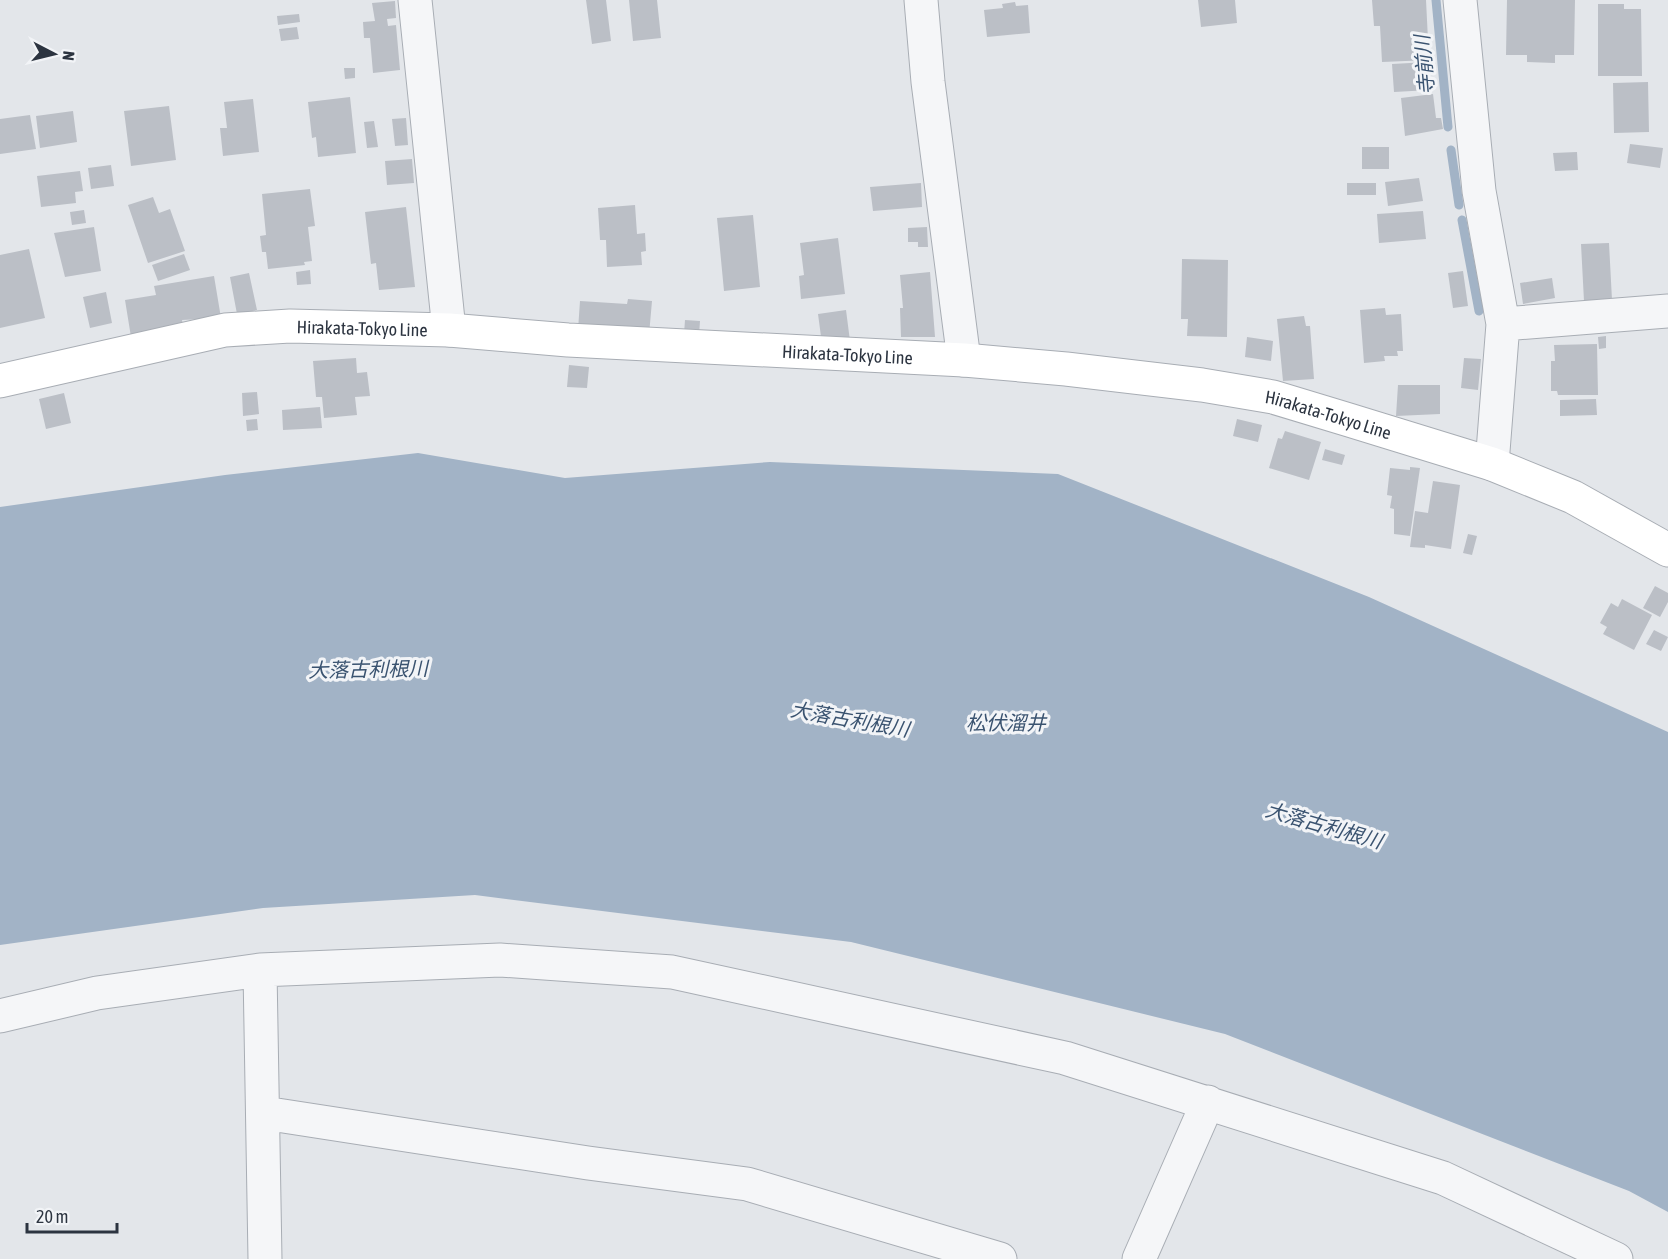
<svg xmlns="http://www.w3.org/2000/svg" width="1668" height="1259" viewBox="0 0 1668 1259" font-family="'Asap Condensed','Noto Sans JP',sans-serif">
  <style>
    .water { fill: #a2b3c6 }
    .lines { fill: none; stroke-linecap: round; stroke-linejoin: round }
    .stream { stroke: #a2b3c6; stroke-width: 9 }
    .building { fill: #bbbfc6 }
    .street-casing { stroke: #a8adb4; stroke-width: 35 }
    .secondary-casing { stroke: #a8adb4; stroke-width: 35 }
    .street { stroke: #f5f6f8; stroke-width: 33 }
    .secondary { stroke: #fff; stroke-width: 33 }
    .labels { text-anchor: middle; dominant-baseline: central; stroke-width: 6; stroke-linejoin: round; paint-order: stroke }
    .street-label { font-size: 18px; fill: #2c3440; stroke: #f2f4f7 }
    .water-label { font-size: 20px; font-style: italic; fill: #3a5370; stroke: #f2f4f7 }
  </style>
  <rect width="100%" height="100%" fill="#e3e6ea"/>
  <path class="water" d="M 418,453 L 565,478 L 770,462 L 1058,474 L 1369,597 L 1668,732 L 1668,1212 L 1629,1191 L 1225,1034 L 851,942 L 475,895 L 263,908 L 0,945 L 0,507 L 225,475 Z"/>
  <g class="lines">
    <path class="stream" d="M 1436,0 L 1448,127
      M 1451,150 L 1459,205
      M 1462,220 L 1479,311"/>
  </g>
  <path class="building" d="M 586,0 L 606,0 L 611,41 L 592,44 Z
    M 629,0 L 657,0 L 661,38 L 633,41 Z
    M 1198,0 L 1235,0 L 1237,23 L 1201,27 Z
    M 1372,0 L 1426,0 L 1429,60 L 1382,62 L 1380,26 L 1374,26 Z
    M 1507,0 L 1575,0 L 1574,55 L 1555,55 L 1555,63 L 1527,62 L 1527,55 L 1506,55 Z
    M 395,1 L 396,18 L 387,19 L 388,26 L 396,25 L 400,70 L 373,73 L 370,38 L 364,38 L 363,22 L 375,21 L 372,3 Z
    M 1015,2 L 1016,6 L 1028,5 L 1030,33 L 987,37 L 984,10 L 1003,8 L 1002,4 Z
    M 1598,4 L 1624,4 L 1624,9 L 1641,9 L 1642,76 L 1598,76 Z
    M 299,14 L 300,22 L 278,25 L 277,16 Z
    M 297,27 L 299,39 L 281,41 L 279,29 Z
    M 1429,62 L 1430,90 L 1394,92 L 1392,64 Z
    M 344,68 L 355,68 L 355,78 L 345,79 Z
    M 1648,82 L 1649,132 L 1614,133 L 1613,83 Z
    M 1433,94 L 1436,118 L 1441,118 L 1443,129 L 1405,136 L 1401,98 Z
    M 350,97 L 356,153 L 318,157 L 316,137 L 312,138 L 308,102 Z
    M 253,99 L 259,152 L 223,156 L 220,128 L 227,128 L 224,102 Z
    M 169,106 L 176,160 L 131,166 L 124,111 Z
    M 73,111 L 77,142 L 40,148 L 36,116 Z
    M 30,115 L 36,149 L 0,154 L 0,119 Z
    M 406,118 L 408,145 L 395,146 L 392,119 Z
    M 374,121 L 378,147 L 367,148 L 364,122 Z
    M 1630,144 L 1663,148 L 1660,168 L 1627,163 Z
    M 1362,147 L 1389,147 L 1389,169 L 1362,169 Z
    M 1577,152 L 1578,170 L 1555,171 L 1553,153 Z
    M 412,159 L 414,183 L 387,185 L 385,161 Z
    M 111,165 L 114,186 L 91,189 L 88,168 Z
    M 80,171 L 83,191 L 75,192 L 76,203 L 41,207 L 37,176 Z
    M 1419,178 L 1423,201 L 1388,206 L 1385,182 Z
    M 921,183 L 922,207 L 873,211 L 870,187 Z
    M 1347,183 L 1376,183 L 1376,195 L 1347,195 Z
    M 310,189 L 315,226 L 308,227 L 312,261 L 304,262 L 305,265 L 268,269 L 266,252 L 262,252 L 260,236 L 266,235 L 262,194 Z
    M 153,197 L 159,213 L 170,209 L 185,251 L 148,263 L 128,205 Z
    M 635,205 L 637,234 L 645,233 L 646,251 L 641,252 L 642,265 L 607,267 L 606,240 L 600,240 L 598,208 Z
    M 406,207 L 415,287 L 379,290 L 376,263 L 371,264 L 365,212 Z
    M 84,210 L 86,223 L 72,225 L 70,212 Z
    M 1423,211 L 1426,239 L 1379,243 L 1377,214 Z
    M 753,215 L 760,287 L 724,291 L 717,218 Z
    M 94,227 L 101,271 L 65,277 L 54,233 Z
    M 927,227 L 928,247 L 918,247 L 918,242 L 908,242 L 908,228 Z
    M 838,238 L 845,294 L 801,299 L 799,276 L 804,275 L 800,243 Z
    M 1609,243 L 1612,300 L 1584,301 L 1581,244 Z
    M 29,249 L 45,318 L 0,328 L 0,255 Z
    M 184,254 L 190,270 L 158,281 L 152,265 Z
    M 1182,259 L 1228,260 L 1227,337 L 1187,336 L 1188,319 L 1181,319 Z
    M 310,270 L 311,284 L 297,285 L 296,272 Z
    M 1463,271 L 1468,306 L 1453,308 L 1448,273 Z
    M 930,272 L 935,337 L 901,337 L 900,308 L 903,308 L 900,275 Z
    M 249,273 L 257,310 L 237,314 L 230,277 Z
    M 214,276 L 221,318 L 182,320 L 183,325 L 131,337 L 125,300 L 156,295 L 154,286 Z
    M 1552,278 L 1555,298 L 1523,304 L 1520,283 Z
    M 106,292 L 112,323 L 90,328 L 83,297 Z
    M 628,299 L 652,301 L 649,335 L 578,330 L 580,301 L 627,304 Z
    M 1385,308 L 1386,315 L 1401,314 L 1403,351 L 1397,351 L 1398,356 L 1384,356 L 1385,361 L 1364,363 L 1360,310 Z
    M 846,310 L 850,341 L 822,344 L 818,314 Z
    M 1304,316 L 1306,326 L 1310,326 L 1314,379 L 1283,381 L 1277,319 Z
    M 685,320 L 700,321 L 699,335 L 684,334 Z
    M 1606,336 L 1606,348 L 1599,349 L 1598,337 Z
    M 1247,337 L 1273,341 L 1271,361 L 1245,357 Z
    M 1597,344 L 1598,395 L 1558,395 L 1557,391 L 1551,391 L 1551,361 L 1555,361 L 1554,345 Z
    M 356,358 L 357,373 L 367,372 L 370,396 L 355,397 L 357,415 L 324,418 L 322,397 L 316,397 L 313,361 Z
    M 1464,358 L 1481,359 L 1478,390 L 1461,388 Z
    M 569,365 L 589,367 L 587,388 L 567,387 Z
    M 1398,385 L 1440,385 L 1440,414 L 1396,416 Z
    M 257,392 L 259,414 L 243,416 L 242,393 Z
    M 64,393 L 71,423 L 46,429 L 39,399 Z
    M 1596,399 L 1597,415 L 1560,416 L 1560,400 Z
    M 320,407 L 322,428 L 283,430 L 282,410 Z
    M 257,419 L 258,430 L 247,431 L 246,420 Z
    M 1237,419 L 1262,425 L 1258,442 L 1233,436 Z
    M 1285,431 L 1321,442 L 1309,480 L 1269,468 L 1278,438 L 1282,439 Z
    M 1325,449 L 1345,455 L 1342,465 L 1322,460 Z
    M 1410,467 L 1420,468 L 1410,536 L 1394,534 L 1394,509 L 1390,508 L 1392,496 L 1387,495 L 1390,468 L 1410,470 Z
    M 1433,481 L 1460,485 L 1451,549 L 1425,545 L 1425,548 L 1410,547 L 1415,511 L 1428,513 Z
    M 1468,534 L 1477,536 L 1472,555 L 1463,553 Z
    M 1655,586 L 1668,593 L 1668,602 L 1660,617 L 1643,608 Z
    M 1622,599 L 1652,615 L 1634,650 L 1603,634 L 1607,627 L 1600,623 L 1611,603 L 1618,607 Z
    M 1654,630 L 1668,637 L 1661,651 L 1646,644 Z"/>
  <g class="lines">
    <defs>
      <path id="street" d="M 415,0 L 449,330
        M 921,0 L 928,82 L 964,360
        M 1460,0 L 1479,191 L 1503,324 L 1492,464
        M 1503,324 L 1668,311
        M 260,970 L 265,1259
        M 0,1016 L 97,993 L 260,970 L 500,960 L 672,972 L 1065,1058 L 1443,1178 L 1616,1259
        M 264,1113 L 588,1163 L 747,1184 L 1000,1259
        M 1139,1259 L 1208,1102"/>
      <g id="secondary">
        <path id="s1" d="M 0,381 L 225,330 L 290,326 L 449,330 L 568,340 L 964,360 L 1066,369 L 1202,385 L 1273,397 L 1349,420 L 1492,464 L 1573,497 L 1668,550"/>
      </g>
    </defs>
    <use href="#street" class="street-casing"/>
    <use href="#secondary" class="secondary-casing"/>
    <use href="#street" class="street"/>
    <use href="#secondary" class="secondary"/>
  </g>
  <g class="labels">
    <g class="street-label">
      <text stroke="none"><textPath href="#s1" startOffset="368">Hirakata-Tokyo Line</textPath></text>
      <text stroke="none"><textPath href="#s1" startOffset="854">Hirakata-Tokyo Line</textPath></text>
      <text stroke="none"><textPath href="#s1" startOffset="1340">Hirakata-Tokyo Line</textPath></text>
    </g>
    <g class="water-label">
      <text transform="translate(1424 65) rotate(-95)">寺前川</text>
      <text transform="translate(368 669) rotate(-1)">大落古利根川</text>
      <text transform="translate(850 719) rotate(10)">大落古利根川</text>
      <text x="1006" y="722">松伏溜井</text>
      <text transform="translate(1324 825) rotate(16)">大落古利根川</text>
    </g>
  </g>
  <g transform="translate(54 54) rotate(97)" stroke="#f2f4f7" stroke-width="4.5" paint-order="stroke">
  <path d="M0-4.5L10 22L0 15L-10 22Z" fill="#2c3440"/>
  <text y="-9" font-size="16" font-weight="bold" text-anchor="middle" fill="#2c3440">N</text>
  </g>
  <path d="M27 1223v9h90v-9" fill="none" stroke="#2c3440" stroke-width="3"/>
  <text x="36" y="1223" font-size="18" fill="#2c3440" stroke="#f2f4f7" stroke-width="4.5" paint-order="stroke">20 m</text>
</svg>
